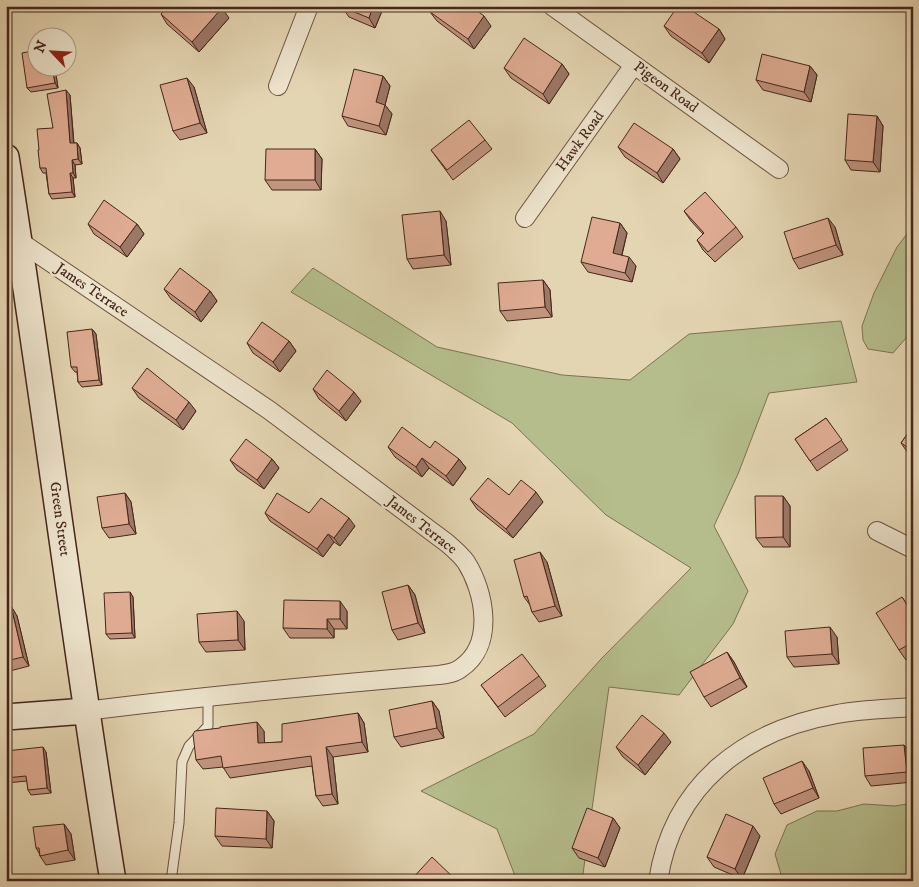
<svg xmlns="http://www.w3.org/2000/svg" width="919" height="887" viewBox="0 0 919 887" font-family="'IM FELL DW Pica',serif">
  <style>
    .green { fill: #b5bd8c; stroke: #7d7253 }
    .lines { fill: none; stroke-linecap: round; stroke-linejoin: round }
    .lane-casing { stroke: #6d5240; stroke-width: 11 }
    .street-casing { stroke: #6d5240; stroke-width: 20 }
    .secondary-casing { stroke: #45261a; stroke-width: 28 }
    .lane { stroke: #ede4cd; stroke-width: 9 }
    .street { stroke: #ede4cd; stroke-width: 18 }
    .secondary { stroke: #ede4cd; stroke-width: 25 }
    .wall { fill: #c0947e; stroke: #45261a }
    .shaded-wall { fill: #9c7867; stroke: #45261a }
    .building { fill: #dfac93; stroke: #45261a }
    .labels { text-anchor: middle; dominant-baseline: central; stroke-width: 4.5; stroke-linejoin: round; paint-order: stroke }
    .street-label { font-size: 15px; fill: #45261a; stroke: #ede4cd }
  </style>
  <rect width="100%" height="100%" fill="#e4d5b2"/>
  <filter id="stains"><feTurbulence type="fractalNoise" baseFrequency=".004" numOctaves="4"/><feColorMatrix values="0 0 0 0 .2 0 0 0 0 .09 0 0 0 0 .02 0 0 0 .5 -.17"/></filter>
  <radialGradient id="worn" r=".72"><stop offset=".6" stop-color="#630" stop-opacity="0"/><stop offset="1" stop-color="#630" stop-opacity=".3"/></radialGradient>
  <path class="green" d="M 913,226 L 913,330 L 893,353 L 868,349 L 863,340 L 862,326 L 874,293 L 897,247 Z
    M 313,268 L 437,347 L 562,375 L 630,380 L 689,334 L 841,321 L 857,382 L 769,393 L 738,474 L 714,526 L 748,591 L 733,624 L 679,695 L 609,687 L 582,881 L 517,881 L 497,829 L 421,791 L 534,734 L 601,659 L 691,568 L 606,515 L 512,423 L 291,292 Z
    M 913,803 L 913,881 L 783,881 L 775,854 L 787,825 L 817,811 L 837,811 L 864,804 L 895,806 Z"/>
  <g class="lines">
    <defs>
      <path id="lane" d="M 171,881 L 179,823 L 182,762 L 189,746 L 208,726 L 208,696"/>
      <path id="street" d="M 552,6 L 779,169
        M 278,86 L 309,6
        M 525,218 L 634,65
        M 19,241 L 269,410 L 447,543 C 454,549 461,555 466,562 C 485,592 495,645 461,668 C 455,673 447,674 439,675 C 321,685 204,696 86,711
        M 877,531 L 913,549
        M 658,881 C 673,784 745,730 837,714 C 862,709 888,709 913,707"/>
      <path id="secondary" d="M 6,157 C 44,398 74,640 113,881
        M 6,717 L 86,711"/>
    </defs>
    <use href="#lane" class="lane-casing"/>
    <use href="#street" class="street-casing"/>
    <use href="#secondary" class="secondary-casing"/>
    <use href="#lane" class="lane"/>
    <use href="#street" class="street"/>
    <use href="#secondary" class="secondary"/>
  </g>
  <path class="wall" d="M 343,6 L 384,6 L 375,28 L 349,17 L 342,7 Z
    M 430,12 L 491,26 L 474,49 L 437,21 Z
    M 161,14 L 229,18 L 199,52 L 167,24 Z
    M 664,26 L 719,29 L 725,39 L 709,63 L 671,36 Z
    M 562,64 L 569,74 L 549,104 L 511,78 L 504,68 Z
    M 810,66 L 817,75 L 811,102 L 763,90 L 756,80 Z
    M 38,68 L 55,68 L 58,88 L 31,92 L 27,88 Z
    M 383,76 L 390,86 L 385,105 L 392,114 L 386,135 L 348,126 L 342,116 Z
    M 194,87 L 207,133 L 180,140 L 173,131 Z
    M 70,95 L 74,143 L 77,143 L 80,148 L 82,164 L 75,165 L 76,178 L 73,178 L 75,197 L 52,199 L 49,194 L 46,173 L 43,173 L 40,168 L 53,128 Z
    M 877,116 L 883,126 L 880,172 L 851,170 L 845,160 Z
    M 485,140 L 492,149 L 453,180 L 431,150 Z
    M 618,147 L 673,149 L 680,159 L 663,183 L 625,157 Z
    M 315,149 L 322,159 L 321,190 L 272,190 L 265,180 Z
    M 684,211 L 736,227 L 743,237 L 715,262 L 703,250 L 697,240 L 703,234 L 691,221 Z
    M 446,221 L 451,265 L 413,269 L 407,259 Z
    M 620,223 L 627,233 L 622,255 L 636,266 L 632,282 L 588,272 L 581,262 Z
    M 88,224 L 137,224 L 144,234 L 127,257 L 94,234 Z
    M 835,227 L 843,255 L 799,269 L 793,259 Z
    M 543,280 L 550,290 L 552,317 L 507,321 L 500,311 Z
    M 164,289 L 210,291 L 217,301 L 201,322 L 171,299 Z
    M 92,329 L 96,334 L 102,385 L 82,387 L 78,382 L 77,372 L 75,372 L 71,367 Z
    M 289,341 L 296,351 L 280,372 L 253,353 L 247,343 Z
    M 132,388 L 196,411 L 183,430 L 139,398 Z
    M 313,389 L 361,401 L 346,421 L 319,399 Z
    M 826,418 L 848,450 L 817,471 L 795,439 Z
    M 913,426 L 913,456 L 908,453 L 901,443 Z
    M 388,447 L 430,448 L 459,459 L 466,468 L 453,486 L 429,468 L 422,477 L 395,457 Z
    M 272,459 L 279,468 L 264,489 L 237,470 L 230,460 Z
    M 125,493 L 131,502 L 136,534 L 109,538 L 102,528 Z
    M 509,495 L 543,502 L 513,538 L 477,509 L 470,499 Z
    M 783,496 L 790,506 L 790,547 L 763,547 L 756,538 Z
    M 265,513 L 309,513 L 355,526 L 340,546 L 334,542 L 323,557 L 270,521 Z
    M 547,562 L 562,616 L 539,622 L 532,612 L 530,605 L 524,597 Z
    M 408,585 L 415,595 L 425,633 L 398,640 L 392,630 Z
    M 130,592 L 133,597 L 135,638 L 110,639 L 106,634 Z
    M 902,597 L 913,613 L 913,656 L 906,660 L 899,650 Z
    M 11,606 L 17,616 L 29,666 L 6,672 L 6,608 Z
    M 347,611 L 347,629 L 334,629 L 334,638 L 290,638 L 283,628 Z
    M 244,621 L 245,650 L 206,652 L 199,642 Z
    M 837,637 L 839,664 L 794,667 L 787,657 Z
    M 727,652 L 734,662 L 747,687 L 711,707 L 704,697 Z
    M 539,676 L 546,686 L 505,717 L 481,685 Z
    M 432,701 L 439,711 L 444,738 L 401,747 L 394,737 Z
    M 358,713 L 364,723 L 368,752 L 333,757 L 338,804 L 323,806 L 316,796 L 312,766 L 230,778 L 223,767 L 203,769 L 196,760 L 264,731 L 264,743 L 282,742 Z
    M 671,742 L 645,775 L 623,757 L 616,747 Z
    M 904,745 L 911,754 L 913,782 L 871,786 L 865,776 Z
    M 6,751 L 46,752 L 51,793 L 31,795 L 28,790 L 27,781 L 6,783 Z
    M 809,771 L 819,798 L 781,814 L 774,804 Z
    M 267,811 L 274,821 L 272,848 L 222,846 L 215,836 Z
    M 613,818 L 620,828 L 605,867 L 579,858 L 572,848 Z
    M 64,824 L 71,834 L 75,860 L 46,865 L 40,856 L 39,853 L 36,848 Z
    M 760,836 L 742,879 L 714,867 L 707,857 Z"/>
  <path class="shaded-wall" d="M 373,6 L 384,6 L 375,28 L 369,18 Z
    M 222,8 L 229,18 L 199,52 L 192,42 Z
    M 484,16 L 491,26 L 474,49 L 468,39 Z
    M 719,29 L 725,39 L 709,63 L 702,53 Z
    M 562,64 L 569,74 L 549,104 L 543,94 Z
    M 810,66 L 817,75 L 811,102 L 804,92 Z
    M 52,68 L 55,68 L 58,88 L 55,83 Z
    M 383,76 L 390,86 L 385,105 L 392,114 L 386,135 L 379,126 L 376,102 Z
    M 187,78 L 194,87 L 207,133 L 200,123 Z
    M 66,90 L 70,95 L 74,148 L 70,143 Z
    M 877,116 L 883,126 L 880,172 L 873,162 Z
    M 77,143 L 80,148 L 82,164 L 78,159 Z
    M 315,149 L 322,159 L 321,190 L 315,180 Z
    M 673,149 L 680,159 L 663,183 L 657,173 Z
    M 72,160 L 75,165 L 76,178 L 73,173 Z
    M 70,173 L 73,178 L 75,197 L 72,192 Z
    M 440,211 L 446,221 L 451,265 L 444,255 Z
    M 828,218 L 835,227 L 843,255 L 836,245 Z
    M 620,223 L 627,233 L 620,262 L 613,253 Z
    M 137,224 L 144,234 L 127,257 L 120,247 Z
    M 629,257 L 636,266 L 632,282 L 625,273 Z
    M 543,280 L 550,290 L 552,317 L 545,307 Z
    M 210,291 L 217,301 L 201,322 L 195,312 Z
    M 92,329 L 96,334 L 102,385 L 99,380 Z
    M 289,341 L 296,351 L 280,372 L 273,362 Z
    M 354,392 L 361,401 L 346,421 L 339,411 Z
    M 189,402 L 196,411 L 183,430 L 176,420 Z
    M 422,458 L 429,468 L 422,477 L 416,467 Z
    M 272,459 L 279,468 L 264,489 L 257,480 Z
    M 459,459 L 466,468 L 453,486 L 446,476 Z
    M 536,492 L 543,502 L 513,538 L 506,529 Z
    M 125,493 L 131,502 L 136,534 L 129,524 Z
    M 783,496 L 790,506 L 790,547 L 783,537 Z
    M 349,518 L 355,526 L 340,546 L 334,538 Z
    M 328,534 L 334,542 L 323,557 L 317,549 Z
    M 540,552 L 547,562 L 562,616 L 555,606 Z
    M 408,585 L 415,595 L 425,633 L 418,623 Z
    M 130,592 L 133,597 L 135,638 L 132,633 Z
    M 340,601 L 347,611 L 347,629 L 340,619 Z
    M 11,606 L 17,616 L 29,666 L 23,657 Z
    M 237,611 L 244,621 L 245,650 L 238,640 Z
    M 327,619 L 334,629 L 334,638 L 327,629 Z
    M 830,627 L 837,637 L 839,664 L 832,654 Z
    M 727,652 L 734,662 L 747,687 L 740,678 Z
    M 432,701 L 439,711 L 444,738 L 437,728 Z
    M 358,713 L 364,723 L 368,752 L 362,742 Z
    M 257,722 L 264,731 L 265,753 L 258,743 Z
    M 664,733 L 671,742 L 645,775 L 638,765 Z
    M 904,745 L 911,754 L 913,781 L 907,772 Z
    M 43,747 L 46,752 L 51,793 L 47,788 Z
    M 326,747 L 333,757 L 338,804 L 332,794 Z
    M 802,761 L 809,771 L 819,798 L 813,788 Z
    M 267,811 L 274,821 L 272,848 L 266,839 Z
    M 613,818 L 620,828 L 605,867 L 598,858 Z
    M 64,824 L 71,834 L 75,860 L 68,850 Z
    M 753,826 L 760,836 L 742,879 L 735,869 Z"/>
  <path class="building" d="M 168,6 L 185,6 L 185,7 L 186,6 L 220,6 L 222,8 L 192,42 L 161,14 Z
    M 343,6 L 373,6 L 369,18 L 342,7 Z
    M 434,6 L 471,6 L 484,16 L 468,39 L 430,12 Z
    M 678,6 L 685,6 L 719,29 L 702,53 L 664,26 Z
    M 524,38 L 562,64 L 543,94 L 504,68 Z
    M 38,50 L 38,68 L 52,68 L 55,83 L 27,88 L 22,53 Z
    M 762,54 L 810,66 L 804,92 L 756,80 Z
    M 354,69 L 383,76 L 376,102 L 385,105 L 379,126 L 342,116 Z
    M 187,78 L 200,123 L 173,131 L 160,85 Z
    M 66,90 L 70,143 L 77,143 L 78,159 L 72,160 L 73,173 L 70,173 L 72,192 L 49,194 L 46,168 L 40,168 L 38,150 L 39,150 L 37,129 L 53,128 L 47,94 Z
    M 848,114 L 877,116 L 873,162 L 845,160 Z
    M 469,120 L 485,140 L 447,170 L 431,150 Z
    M 634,123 L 673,149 L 657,173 L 618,147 Z
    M 266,149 L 315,149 L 315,180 L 265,180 Z
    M 705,192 L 736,227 L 708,252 L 697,240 L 704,233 L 684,211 Z
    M 104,200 L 137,224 L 120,247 L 88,224 Z
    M 440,211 L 444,255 L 407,259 L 402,215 Z
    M 592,217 L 620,223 L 613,253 L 629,257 L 625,273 L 581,262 Z
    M 828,218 L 836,245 L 793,259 L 784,232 Z
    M 180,268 L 210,291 L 195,312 L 164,289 Z
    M 543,280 L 545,307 L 500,311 L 498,283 Z
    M 262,322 L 289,341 L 273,362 L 247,343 Z
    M 92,329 L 99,380 L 78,382 L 77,367 L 71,367 L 67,332 Z
    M 147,368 L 189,402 L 176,420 L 132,388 Z
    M 327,370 L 354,392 L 339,411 L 313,389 Z
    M 826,418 L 842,440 L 810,461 L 795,439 Z
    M 913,426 L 913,451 L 901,443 Z
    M 402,427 L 430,448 L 435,441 L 459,459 L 446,476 L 422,458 L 416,467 L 388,447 Z
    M 246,439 L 272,459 L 257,480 L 230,460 Z
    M 488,478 L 509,495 L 521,480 L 536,492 L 506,529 L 470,499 Z
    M 125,493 L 129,524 L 102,528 L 97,497 Z
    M 277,493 L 309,513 L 321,498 L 349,518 L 334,538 L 328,534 L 317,549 L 265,513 Z
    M 755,496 L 783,496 L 783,537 L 756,538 Z
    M 540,552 L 555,606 L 532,612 L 527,596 L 524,597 L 514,560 Z
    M 408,585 L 418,623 L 392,630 L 382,592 Z
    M 130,592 L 132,633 L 106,634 L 104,593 Z
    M 902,597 L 913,614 L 913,642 L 899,650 L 876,613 Z
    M 284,600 L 340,601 L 340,619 L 327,619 L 327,629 L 283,628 Z
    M 11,606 L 23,657 L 6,661 L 6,608 Z
    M 237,611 L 238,640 L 199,642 L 197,614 Z
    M 830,627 L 832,654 L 787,657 L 785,631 Z
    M 727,652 L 740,678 L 704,697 L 690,672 Z
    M 522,654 L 539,676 L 498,707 L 481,685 Z
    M 432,701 L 437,728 L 394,737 L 389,710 Z
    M 358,713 L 362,742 L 326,747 L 332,794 L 316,796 L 311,756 L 223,768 L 221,756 L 196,760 L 193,734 L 195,731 L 220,728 L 220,727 L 257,722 L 258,743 L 282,742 L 282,724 Z
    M 642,715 L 664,733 L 638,765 L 616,747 Z
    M 904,745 L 907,772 L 865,776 L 863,748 Z
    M 43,747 L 47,788 L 28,790 L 26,776 L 6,778 L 6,751 Z
    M 802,761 L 813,788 L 774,804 L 763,778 Z
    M 216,808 L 267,811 L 266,839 L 215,836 Z
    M 587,808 L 613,818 L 598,858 L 572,848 Z
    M 726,814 L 753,826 L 735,869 L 707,857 Z
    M 64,824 L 68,850 L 40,856 L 39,848 L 36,848 L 33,827 Z
    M 432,857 L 457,881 L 412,881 L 411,880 Z"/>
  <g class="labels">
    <g class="street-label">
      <text transform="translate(666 87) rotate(36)">Pigeon Road</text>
      <text transform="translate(580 141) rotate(-54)">Hawk Road</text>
      <text transform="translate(92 290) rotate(34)">James Terrace</text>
      <text transform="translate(60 519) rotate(82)">Green Street</text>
      <text transform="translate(422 525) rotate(38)">James Terrace</text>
    </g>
  </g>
  <rect width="919" height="887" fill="none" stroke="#e4d5b2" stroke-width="25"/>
  <rect x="8" y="8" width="904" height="872" fill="none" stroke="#45261a" stroke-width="2.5"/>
  <rect x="12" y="12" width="894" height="862" fill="none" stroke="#45261a"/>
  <g transform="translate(52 52) rotate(295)"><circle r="24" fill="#ede4cd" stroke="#aa9885"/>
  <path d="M0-4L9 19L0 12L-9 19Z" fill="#8f2418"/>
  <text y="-8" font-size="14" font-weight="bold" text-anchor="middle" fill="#45261a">N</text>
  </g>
  <rect width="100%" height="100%" filter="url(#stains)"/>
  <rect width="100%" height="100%" fill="url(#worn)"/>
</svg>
